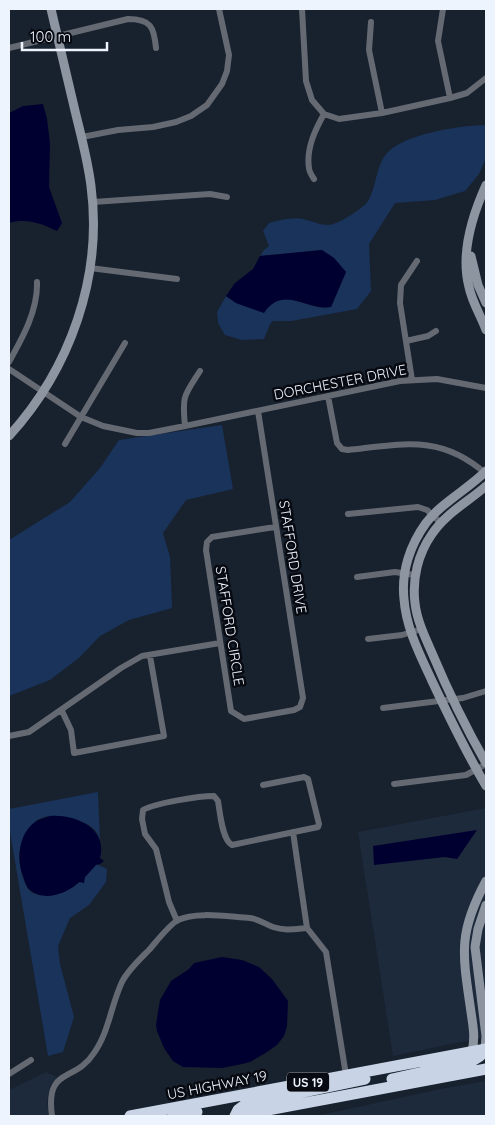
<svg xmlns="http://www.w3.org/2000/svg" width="495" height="1125" viewBox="0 0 495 1125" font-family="Quicksand,sans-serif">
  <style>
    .built { fill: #1d2a3c; fill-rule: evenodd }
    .green { fill: #19335a }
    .water { fill: #000030 }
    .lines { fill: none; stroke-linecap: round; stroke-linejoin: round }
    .street { stroke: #656a72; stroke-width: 6 }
    .secondary { stroke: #8d95a0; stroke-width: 9 }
    .highway { stroke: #c8d4e6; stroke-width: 11 }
    .labels { text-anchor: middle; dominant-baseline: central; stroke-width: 5; stroke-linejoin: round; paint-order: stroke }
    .shield { fill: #070a10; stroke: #a9aeb7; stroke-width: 1 }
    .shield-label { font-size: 12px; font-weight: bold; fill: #eef4fe }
    .street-label { font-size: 14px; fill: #eef4fe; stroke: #070a10 }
  </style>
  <rect width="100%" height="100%" fill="#18212e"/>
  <path class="built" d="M 486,808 L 486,875 L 473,899 L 463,927 L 460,948 L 471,1040 L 393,1056 L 358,832 ZM 476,831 L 457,859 L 445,857 Z
    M 486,888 L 486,898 L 478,917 L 482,1038 L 478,1039 L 471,992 L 467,938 L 479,901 Z
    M 486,913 L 486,1016 L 478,947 Z
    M 46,1072 L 57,1077 L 50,1085 L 49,1090 L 47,1102 L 49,1116 L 9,1116 L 9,1090 Z
    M 485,1081 L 486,1116 L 316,1116 L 436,1090 Z"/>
  <path class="green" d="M 483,125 L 486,126 L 486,158 L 479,174 L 465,191 L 435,200 L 395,203 L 369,244 L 371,291 L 357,309 L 291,321 L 273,321 L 270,324 L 264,339 L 242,340 L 225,335 L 218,323 L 217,312 L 226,296 L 236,303 L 263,312 C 283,284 306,311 331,307 L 346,272 L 334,258 L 322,250 L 260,256 L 264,250 L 269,246 L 263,231 L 269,223 C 280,220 292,217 303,219 C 312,221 324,227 333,224 C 341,222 364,208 368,201 C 377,187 375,166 388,152 C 406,134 458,126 483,125 Z
    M 222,425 L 233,489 L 186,500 L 163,533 L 170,557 L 172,608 L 129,620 L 100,636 L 80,657 L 50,680 L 9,696 L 9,540 L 70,502 L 100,468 L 119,440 Z
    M 98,792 L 100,841 C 97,826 84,822 71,819 C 60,816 44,813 34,823 C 30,826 22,844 20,850 C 17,858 23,883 29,890 C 34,895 40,895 46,895 C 70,893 82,883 96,864 L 107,869 L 106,882 L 89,905 L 70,918 L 58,946 L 60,964 L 74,1017 L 63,1052 L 48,1056 L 9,826 L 9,809 Z"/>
  <path class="water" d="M 43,104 L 47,119 L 50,143 L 49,187 L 62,223 L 57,231 C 40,223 27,218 9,223 L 9,113 L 23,106 Z
    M 322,250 L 334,258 L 346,272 L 331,307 C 307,311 283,284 264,313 L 236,303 L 226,296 L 235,283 L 253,269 L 260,256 Z
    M 50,816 C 75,814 108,828 100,858 L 104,861 L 100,864 L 96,865 L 85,877 L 84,883 L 79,882 C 67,894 44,902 30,890 C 26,887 25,881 23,876 C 16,859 19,833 35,822 C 39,819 45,818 50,816 Z
    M 477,830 L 457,859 L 445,857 L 374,865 L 373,846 Z
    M 222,957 L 242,960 L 259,967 L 272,979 L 288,1001 L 287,1026 L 284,1036 L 277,1045 L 267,1052 L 250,1062 L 242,1064 L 222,1068 L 183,1067 L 173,1061 L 164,1048 L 157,1031 L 156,1025 L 160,1000 L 171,981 L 189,969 L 194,963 Z"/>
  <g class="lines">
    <path class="street" d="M 302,9 L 306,81 L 312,100 L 324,114 L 339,119 L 382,113 L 450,98 L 467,93 L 486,78
      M 443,9 L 438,41 L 450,98
      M 371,22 L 369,50 L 382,113
      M 9,48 L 128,19 C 151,19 154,27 156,48
      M 82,137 L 118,130 L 153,127 L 176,122 L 191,116 L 207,105 L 222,84 L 227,71 L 229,55 L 219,9
      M 314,179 C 312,176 309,171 309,168 C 306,149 315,130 324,114
      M 93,202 L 210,194 L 227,197
      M 90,268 L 177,279
      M 406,341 L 428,336 L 436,331
      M 9,362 C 23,337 38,310 37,282
      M 9,369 L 81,417 L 103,426 L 137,433 L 149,433 L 185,426 L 400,381 L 437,379 L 486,388
      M 412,380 L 400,303 L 401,285 L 417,261
      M 328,396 L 337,443 L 342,449 L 348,450 C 403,444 441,434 486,474
      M 258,411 L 303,698 L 300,707 L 294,710 L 244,719 L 231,711 L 206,550 L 207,542 L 212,537 L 275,527
      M 185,426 C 182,395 184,396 200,371
      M 65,444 L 125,343
      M 348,514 L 418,507 L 427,510 L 441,523
      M 357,577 L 395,572 L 415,575
      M 368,639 L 402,635 L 422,629
      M 383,708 L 463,698 L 486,691
      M 62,711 L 71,730 L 74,753 L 164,736 L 150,656
      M 9,736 L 29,732 L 121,668 L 142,656 L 220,643
      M 394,784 L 466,775 L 486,764
      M 293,832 L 307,928 L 326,952 L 346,1075
      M 177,921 L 169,902 L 156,849 L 145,834 L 142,819 L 143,810 C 155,803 199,796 214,796 L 218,801 C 220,812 222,840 232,845 L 318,827 L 319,824 L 308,779 L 304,777 L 263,785
      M 9,1074 L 31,1060
      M 52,1116 C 45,1066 75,1083 94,1053 C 109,1032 111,1005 122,982 C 128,970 139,960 149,950 C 156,942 169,925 178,920 C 196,911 230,917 250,918 C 259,919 265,924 273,927 C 284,931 295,929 307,928"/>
    <path class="secondary" d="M 486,185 C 472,216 460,253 469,287 C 472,302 481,316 486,330
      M 471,256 L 478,285 L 486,303
      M 9,436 C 70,369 103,277 91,186 C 88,162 82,139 76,115 C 68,80 59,44 51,9
      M 486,471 C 467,490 442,502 426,523 C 410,545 401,572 404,599 C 406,628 420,655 432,681 C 449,717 466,752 486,786
      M 486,486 C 468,502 446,513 432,534 C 418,554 412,579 415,603 C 417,621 425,637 432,653 C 448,691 466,728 486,763
      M 485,1049 L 486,1036 L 475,947 L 478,929 L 486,905
      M 472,1051 C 476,1036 472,1021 470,1005 C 462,951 459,931 486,881"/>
    <path class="highway" d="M 392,1079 L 472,1061 L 480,1056 L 485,1049
      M 130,1116 L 486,1049
      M 173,1116 L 197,1112
      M 235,1116 L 238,1110 L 246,1104 L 365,1079
      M 236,1116 L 486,1069"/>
  </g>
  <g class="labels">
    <rect class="shield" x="287" y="1072.5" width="42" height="19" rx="4"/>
    <g class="shield-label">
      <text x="308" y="1082">US 19</text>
    </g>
    <g class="street-label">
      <text transform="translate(340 382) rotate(-11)">DORCHESTER DRIVE</text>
      <text transform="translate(293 557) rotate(81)">STAFFORD DRIVE</text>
      <text transform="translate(230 626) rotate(81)">STAFFORD CIRCLE</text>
      <text transform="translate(217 1085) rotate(-11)">US HIGHWAY 19</text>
    </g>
  </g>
  <rect width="495" height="1125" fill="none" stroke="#eef4fe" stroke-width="20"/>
  <path d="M22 42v8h85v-8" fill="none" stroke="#eef4fe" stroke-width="2.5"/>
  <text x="30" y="42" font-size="15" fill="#eef4fe" stroke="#070a10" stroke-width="4" paint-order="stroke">100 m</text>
</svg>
